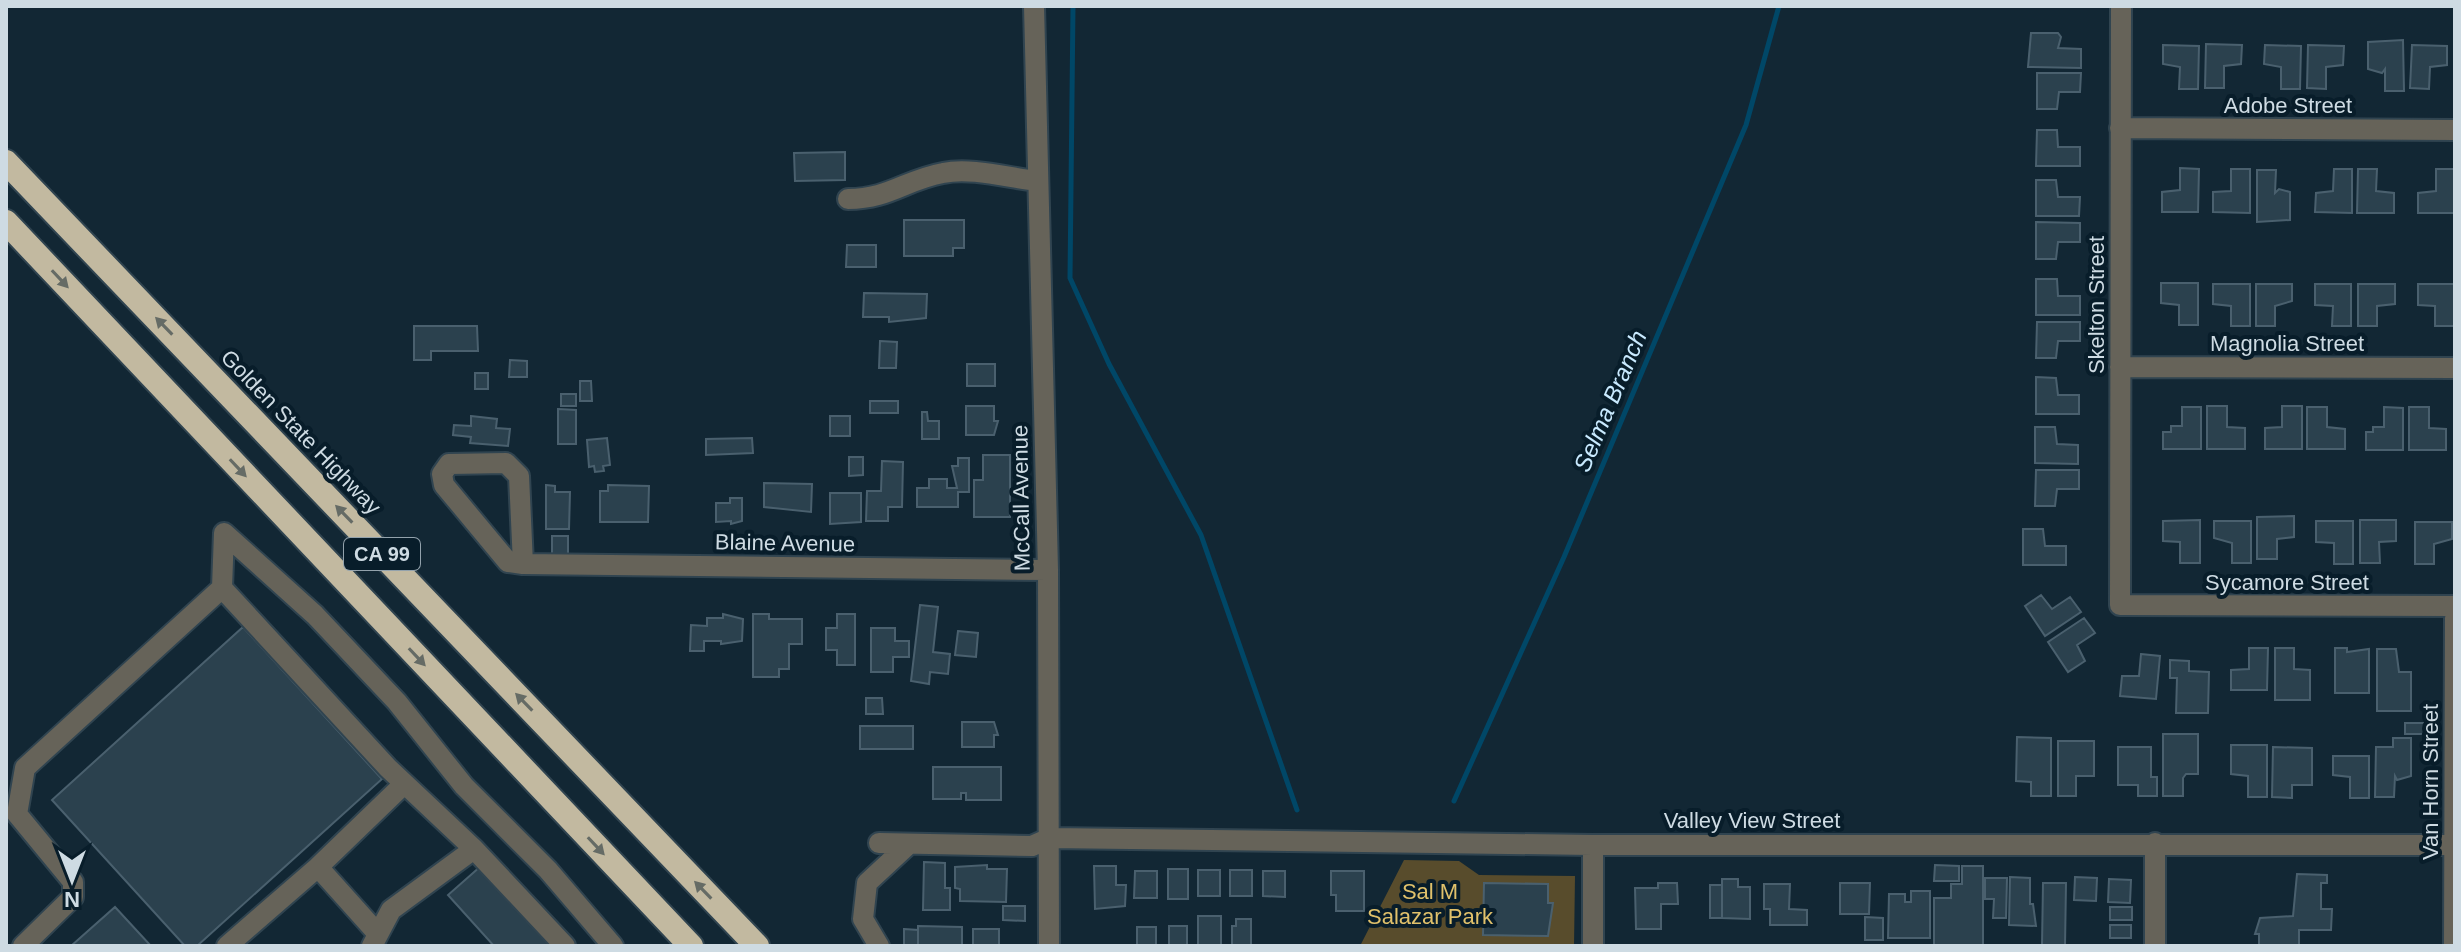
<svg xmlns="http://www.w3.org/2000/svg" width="2461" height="952" viewBox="0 0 2461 952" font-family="Helvetica,sans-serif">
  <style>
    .green { fill: #584c2c }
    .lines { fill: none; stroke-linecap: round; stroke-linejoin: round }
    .stream { stroke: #004767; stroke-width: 5 }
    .building { fill: #2b414e; stroke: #4a606e; stroke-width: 2 }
    .minor-casing { stroke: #304450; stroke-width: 24 }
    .highway-casing { stroke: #304450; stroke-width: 28 }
    .minor { stroke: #666359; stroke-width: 20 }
    .highway { stroke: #c2b9a0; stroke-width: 24 }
    .oneway { fill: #656b65 }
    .labels { text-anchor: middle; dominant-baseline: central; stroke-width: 8; stroke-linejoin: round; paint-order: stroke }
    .shield { fill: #081d2a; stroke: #93a2ac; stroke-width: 2 }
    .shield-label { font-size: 20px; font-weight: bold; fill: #cedbe3 }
    .street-label { font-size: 22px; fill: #cedbe3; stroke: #081d2a }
    .park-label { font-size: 22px; fill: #e0c16b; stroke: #081d2a }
    .water-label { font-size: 24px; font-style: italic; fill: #c9eaff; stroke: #081d2a }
  </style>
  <rect width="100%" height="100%" fill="#122734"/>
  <path class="green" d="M 1404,860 L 1459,861 L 1479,875 L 1575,876 L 1574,946 L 1360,946 Z"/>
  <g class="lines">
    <path class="stream" d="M 1073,6 L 1070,278 L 1109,364 L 1201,535 L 1297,810
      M 1454,801 L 1564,557 L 1746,125 L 1779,6"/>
  </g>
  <path class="building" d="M 2031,33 L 2058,33 L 2061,37 L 2058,48 L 2081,49 L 2081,68 L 2028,67 Z
    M 2403,40 L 2404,91 L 2385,91 L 2385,69 L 2382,73 L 2368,69 L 2368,42 Z
    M 2206,44 L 2242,45 L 2241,64 L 2224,66 L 2224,88 L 2205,88 Z
    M 2163,45 L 2199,46 L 2198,89 L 2179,89 L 2180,67 L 2163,64 Z
    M 2265,45 L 2301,46 L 2300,89 L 2281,89 L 2281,67 L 2264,64 Z
    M 2308,45 L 2344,46 L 2343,65 L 2326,67 L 2326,89 L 2307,88 Z
    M 2412,45 L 2447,46 L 2447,65 L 2430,67 L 2429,89 L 2410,88 Z
    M 2037,73 L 2081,73 L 2080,92 L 2059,92 L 2057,109 L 2037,109 Z
    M 2037,130 L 2057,130 L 2058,147 L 2080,147 L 2080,166 L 2036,166 Z
    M 845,152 L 845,180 L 795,181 L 794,153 Z
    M 2180,168 L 2199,169 L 2198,212 L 2162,212 L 2162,192 L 2180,190 Z
    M 2231,169 L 2250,169 L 2250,213 L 2213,212 L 2213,192 L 2231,191 Z
    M 2334,169 L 2352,169 L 2352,213 L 2315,212 L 2316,193 L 2333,191 Z
    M 2358,169 L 2377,169 L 2376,191 L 2394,193 L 2394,213 L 2357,213 Z
    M 2436,169 L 2455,169 L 2454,213 L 2418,213 L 2418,193 L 2436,191 Z
    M 2257,170 L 2276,170 L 2275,193 L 2279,189 L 2290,192 L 2290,220 L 2257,222 Z
    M 2036,180 L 2056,180 L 2058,197 L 2080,197 L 2079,216 L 2036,216 Z
    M 904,220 L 964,220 L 964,248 L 953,248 L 953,256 L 904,256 Z
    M 2036,222 L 2080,223 L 2080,242 L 2058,242 L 2056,259 L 2036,259 Z
    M 847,245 L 876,245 L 876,267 L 846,267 Z
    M 2036,279 L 2057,279 L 2058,296 L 2080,296 L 2080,315 L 2036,315 Z
    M 2161,283 L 2198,283 L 2198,325 L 2179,325 L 2179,305 L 2161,303 Z
    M 2213,284 L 2250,284 L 2250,326 L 2231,326 L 2231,306 L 2213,304 Z
    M 2256,284 L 2292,284 L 2292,301 L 2275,306 L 2275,326 L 2256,326 Z
    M 2315,284 L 2351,284 L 2351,326 L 2332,326 L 2333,306 L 2315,305 Z
    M 2358,284 L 2395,284 L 2395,304 L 2377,306 L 2377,326 L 2358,326 Z
    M 2418,284 L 2454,284 L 2454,326 L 2435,326 L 2435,306 L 2418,305 Z
    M 864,293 L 927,294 L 926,318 L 889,322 L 889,317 L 863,317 Z
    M 2037,322 L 2080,322 L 2080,341 L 2058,341 L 2056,358 L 2036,358 Z
    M 414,326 L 477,326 L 478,351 L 431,351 L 431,360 L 414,360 Z
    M 880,341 L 897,342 L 896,368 L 879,368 Z
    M 510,360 L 527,361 L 527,377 L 509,377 Z
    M 967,364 L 995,364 L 995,386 L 967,386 Z
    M 475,373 L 488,373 L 488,389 L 475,389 Z
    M 2036,377 L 2056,378 L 2058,395 L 2079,395 L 2079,414 L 2036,414 Z
    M 580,381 L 591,381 L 592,401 L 580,401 Z
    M 561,394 L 576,394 L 576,406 L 561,406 Z
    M 870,401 L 898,401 L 898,413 L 870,413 Z
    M 966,406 L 994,406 L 994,421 L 998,421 L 994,435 L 966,435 Z
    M 2207,406 L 2227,406 L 2227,427 L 2245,428 L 2245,449 L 2207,449 Z
    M 2282,406 L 2302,406 L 2302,449 L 2265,449 L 2265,428 L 2282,427 Z
    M 2182,407 L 2201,407 L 2201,449 L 2163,449 L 2163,432 L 2171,432 L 2171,426 L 2182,426 Z
    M 2307,407 L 2327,407 L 2327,427 L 2345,429 L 2345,449 L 2307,449 Z
    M 2384,407 L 2403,408 L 2403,450 L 2366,450 L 2366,432 L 2373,432 L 2373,427 L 2384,427 Z
    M 2409,407 L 2429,407 L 2429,428 L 2446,429 L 2446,450 L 2409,450 Z
    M 558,409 L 576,410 L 576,444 L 558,444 Z
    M 922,412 L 927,412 L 928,421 L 939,421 L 939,439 L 922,439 Z
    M 471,416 L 497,419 L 496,428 L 510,429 L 508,446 L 470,443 L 471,437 L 453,435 L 454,425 L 471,426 Z
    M 830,416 L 850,416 L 850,436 L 830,436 Z
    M 2035,427 L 2055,427 L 2057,444 L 2078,445 L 2078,464 L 2035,463 Z
    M 607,438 L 610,465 L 603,466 L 604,471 L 595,472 L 594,466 L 589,467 L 587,440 Z
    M 752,438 L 753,453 L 706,455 L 706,439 Z
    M 983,455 L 1010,455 L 1010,517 L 974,517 L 974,480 L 983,480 Z
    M 849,457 L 863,457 L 863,475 L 849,476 Z
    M 958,458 L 969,458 L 969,492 L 958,492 L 958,507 L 917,507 L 917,488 L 929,488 L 929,479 L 947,479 L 947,488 L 957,488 L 952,466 L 958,466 Z
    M 882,461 L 903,462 L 902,507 L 888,507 L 888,521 L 866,521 L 867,491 L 881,491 Z
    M 2036,470 L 2079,470 L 2079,489 L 2057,489 L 2055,506 L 2035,506 Z
    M 764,483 L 812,484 L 811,512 L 764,507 Z
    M 546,485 L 555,486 L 555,492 L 570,492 L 569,529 L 546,529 Z
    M 608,485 L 649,486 L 648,522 L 600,522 L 600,491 L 608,491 Z
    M 830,493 L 861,493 L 861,522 L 830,524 Z
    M 730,498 L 742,498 L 742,521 L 731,524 L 731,521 L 716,522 L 716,503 L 730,503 Z
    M 2294,516 L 2294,537 L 2277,539 L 2277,559 L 2257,559 L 2257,517 Z
    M 2200,520 L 2200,563 L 2180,563 L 2180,542 L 2163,541 L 2163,521 Z
    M 2360,520 L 2396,520 L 2396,541 L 2379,542 L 2380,563 L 2360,563 Z
    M 2214,521 L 2251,521 L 2251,563 L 2232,563 L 2232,543 L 2214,538 Z
    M 2316,521 L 2353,521 L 2353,564 L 2334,564 L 2334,543 L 2316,542 Z
    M 2415,522 L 2452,522 L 2452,539 L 2434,544 L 2434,564 L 2415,564 Z
    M 2023,529 L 2043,529 L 2045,546 L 2066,546 L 2066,565 L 2023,565 Z
    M 552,536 L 568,536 L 568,554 L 552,554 Z
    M 2041,595 L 2052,609 L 2070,597 L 2081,612 L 2045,636 L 2025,606 Z
    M 920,605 L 938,607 L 933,652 L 950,654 L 948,674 L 930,672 L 929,684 L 911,681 Z
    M 723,614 L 743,619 L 742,641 L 721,644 L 721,641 L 704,641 L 704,651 L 690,651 L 691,625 L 707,626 L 707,618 L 723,618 Z
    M 753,614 L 769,614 L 769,619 L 802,619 L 802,644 L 789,644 L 789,669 L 779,669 L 779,677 L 753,677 Z
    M 837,614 L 855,614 L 855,665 L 837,665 L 837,650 L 826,650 L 826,628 L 837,628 Z
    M 2084,618 L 2095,633 L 2077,645 L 2085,661 L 2068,672 L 2048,642 Z
    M 243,627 L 382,779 L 197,946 L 185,946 L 52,800 Z
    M 871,628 L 895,628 L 895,641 L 909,641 L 909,657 L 893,657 L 893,672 L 871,672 Z
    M 958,631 L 978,633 L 976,657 L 955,655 Z
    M 2249,648 L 2268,648 L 2267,690 L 2231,690 L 2231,670 L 2249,669 Z
    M 2275,648 L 2294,648 L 2294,669 L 2310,670 L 2310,700 L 2275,700 Z
    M 2335,648 L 2347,648 L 2347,652 L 2369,649 L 2369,693 L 2335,693 Z
    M 2377,649 L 2396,649 L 2399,672 L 2411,672 L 2411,711 L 2377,711 Z
    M 2141,654 L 2160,656 L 2156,699 L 2120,696 L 2122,676 L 2139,676 Z
    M 2170,660 L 2189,661 L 2189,671 L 2209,672 L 2208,713 L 2176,713 L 2177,678 L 2170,678 Z
    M 866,698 L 882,698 L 883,714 L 866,714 Z
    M 962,722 L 994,722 L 998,735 L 994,735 L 994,747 L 962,747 Z
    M 2405,723 L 2426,723 L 2426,734 L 2405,734 Z
    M 860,726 L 913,726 L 913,749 L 860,749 Z
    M 2163,734 L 2198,734 L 2198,774 L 2186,774 L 2183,778 L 2183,796 L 2163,796 Z
    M 2017,737 L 2051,738 L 2051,796 L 2031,796 L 2031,782 L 2016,781 Z
    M 2393,738 L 2411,738 L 2411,776 L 2397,780 L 2395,776 L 2394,797 L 2375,797 L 2376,747 L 2393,747 Z
    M 2058,741 L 2094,741 L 2094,776 L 2076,776 L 2076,796 L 2058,796 Z
    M 2231,745 L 2267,745 L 2267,797 L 2248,797 L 2248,776 L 2231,774 Z
    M 2118,747 L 2151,747 L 2151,777 L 2157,777 L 2157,796 L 2138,796 L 2138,785 L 2118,785 Z
    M 2273,747 L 2312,748 L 2312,785 L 2292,785 L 2292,798 L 2272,797 Z
    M 2333,756 L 2369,756 L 2369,798 L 2350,798 L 2350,777 L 2333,775 Z
    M 933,767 L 1001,767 L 1001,800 L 966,800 L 966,793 L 961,793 L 961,799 L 933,799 Z
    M 924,862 L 945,863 L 945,888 L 950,888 L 950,910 L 923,910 Z
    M 987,865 L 987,869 L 1007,869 L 1006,902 L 960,901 L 960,889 L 955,888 L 955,867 Z
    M 1935,865 L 1959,866 L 1959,881 L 1934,881 Z
    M 481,866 L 552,946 L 494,946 L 448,895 Z
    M 1094,866 L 1116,866 L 1116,885 L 1126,885 L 1125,906 L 1095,909 Z
    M 1962,866 L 1983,866 L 1983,946 L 1934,946 L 1934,898 L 1951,898 L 1951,884 L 1962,884 Z
    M 1168,869 L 1188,869 L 1188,899 L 1168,899 Z
    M 1198,870 L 1220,870 L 1220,896 L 1198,896 Z
    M 1230,870 L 1252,870 L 1252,896 L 1230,896 Z
    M 1135,871 L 1157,871 L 1157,898 L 1134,898 Z
    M 1263,871 L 1285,871 L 1285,897 L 1263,896 Z
    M 1331,871 L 1364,871 L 1364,911 L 1336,911 L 1336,895 L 1331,895 Z
    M 2297,874 L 2327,875 L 2327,883 L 2321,883 L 2321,909 L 2332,909 L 2331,930 L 2299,930 L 2299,946 L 2259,946 L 2259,934 L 2255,934 L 2260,918 L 2293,916 Z
    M 2010,877 L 2030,878 L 2030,904 L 2033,904 L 2036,926 L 2009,925 Z
    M 2075,877 L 2097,878 L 2096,901 L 2074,900 Z
    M 1985,878 L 2007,878 L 2006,918 L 1993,918 L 1994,899 L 1985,899 Z
    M 1722,879 L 1738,879 L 1738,887 L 1750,887 L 1750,919 L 1722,918 Z
    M 2109,879 L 2131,880 L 2130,903 L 2108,902 Z
    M 1484,883 L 1548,884 L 1548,903 L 1553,903 L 1548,936 L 1483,935 Z
    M 1658,883 L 1677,883 L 1678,904 L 1661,904 L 1661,929 L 1636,929 L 1635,888 L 1658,888 Z
    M 1840,883 L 1870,883 L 1869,914 L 1840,914 Z
    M 2043,883 L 2066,883 L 2065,946 L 2042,946 Z
    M 1764,884 L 1790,884 L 1789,909 L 1807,910 L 1807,925 L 1770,925 L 1770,909 L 1764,909 Z
    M 1710,885 L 1722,885 L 1722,918 L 1710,918 Z
    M 1911,891 L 1930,891 L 1930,938 L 1888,938 L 1889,894 L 1905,894 L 1905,902 L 1911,902 Z
    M 1003,906 L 1025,906 L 1025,921 L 1003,920 Z
    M 115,907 L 151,946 L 71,946 Z
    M 2110,907 L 2132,907 L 2132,920 L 2110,920 Z
    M 1198,916 L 1221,916 L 1221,946 L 1198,946 Z
    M 1865,917 L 1883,918 L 1883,940 L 1865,940 Z
    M 1236,919 L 1251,919 L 1251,946 L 1232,946 L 1232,926 L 1236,926 Z
    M 2110,925 L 2131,925 L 2131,938 L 2110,938 Z
    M 918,926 L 962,927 L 962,946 L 918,946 Z
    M 1169,926 L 1187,926 L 1187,946 L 1169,946 Z
    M 1137,927 L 1156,927 L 1156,946 L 1137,946 Z
    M 904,929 L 918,930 L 918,946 L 904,946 Z
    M 973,929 L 999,929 L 999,946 L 973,946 Z"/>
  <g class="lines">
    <defs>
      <path id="minor" d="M 1034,6 L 1048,570 L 1049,946
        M 2121,6 L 2120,605 L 2455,606
        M 2120,128 L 2455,130
        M 848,199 C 889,199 905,180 943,173 C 971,167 1009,178 1037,181
        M 2120,367 L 2455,368
        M 523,564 L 519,476 L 506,463 L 449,464 L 442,474 L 444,485 L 508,562 L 523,564 L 1048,570
        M 879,843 L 1032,846 L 1050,838 L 1593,845 L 2455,845
        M 474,849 L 388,768 L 222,588 L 224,533 L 315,615 L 397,702 L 464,786 L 548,870 L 613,946
        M 318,867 L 404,784
        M 23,946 L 73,897 L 73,882 L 17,814 L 25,768 L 222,588
        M 227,946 L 318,867 L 378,934
        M 372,946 L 391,910 L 474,849 L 565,946
        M 879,946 L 863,919 L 867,883 L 909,844
        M 1593,946 L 1593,845
        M 2155,946 L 2155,843
        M 2454,946 L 2455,618"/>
      <path id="highway" d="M 6,162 L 757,946
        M 6,222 L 691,946"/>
    </defs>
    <use href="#minor" class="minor-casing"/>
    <use href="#highway" class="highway-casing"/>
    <use href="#minor" class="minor"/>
    <use href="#highway" class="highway"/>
  </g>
  <defs><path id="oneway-solid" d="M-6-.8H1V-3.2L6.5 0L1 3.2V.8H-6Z" transform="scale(2)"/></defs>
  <g class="oneway">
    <use href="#oneway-solid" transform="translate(60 279) rotate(47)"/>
    <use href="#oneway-solid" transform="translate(164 326) rotate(-134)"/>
    <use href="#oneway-solid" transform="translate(238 468) rotate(47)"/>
    <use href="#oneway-solid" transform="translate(344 514) rotate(-134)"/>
    <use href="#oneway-solid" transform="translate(417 657) rotate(47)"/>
    <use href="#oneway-solid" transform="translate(524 702) rotate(-134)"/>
    <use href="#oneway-solid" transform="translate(596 846) rotate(47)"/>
    <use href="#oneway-solid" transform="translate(703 890) rotate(-134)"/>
  </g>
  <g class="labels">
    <rect class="shield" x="344" y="538" width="76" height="32" rx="6"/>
    <g class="shield-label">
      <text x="382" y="554">CA 99</text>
    </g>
    <g class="street-label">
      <text x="2288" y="105">Adobe Street</text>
      <text transform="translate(2096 305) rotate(-90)">Skelton Street</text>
      <text x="2287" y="343">Magnolia Street</text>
      <text transform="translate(301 432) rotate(46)">Golden State Highway</text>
      <text transform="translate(1021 498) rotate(-91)">McCall Avenue</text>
      <text transform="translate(785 543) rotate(1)">Blaine Avenue</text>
      <text x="2287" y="582">Sycamore Street</text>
      <text transform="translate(2430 782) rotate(-90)">Van Horn Street</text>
      <text x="1752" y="820">Valley View Street</text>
    </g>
    <g class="park-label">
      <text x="1430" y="891">Sal M<tspan x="1430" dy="25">Salazar Park</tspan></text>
    </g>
    <g class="water-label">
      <text transform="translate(1610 401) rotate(-67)">Selma Branch</text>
    </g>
  </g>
  <rect width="2461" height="952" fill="none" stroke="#cedbe3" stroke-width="16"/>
  <g transform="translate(72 880) rotate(180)" stroke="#081d2a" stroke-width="6" paint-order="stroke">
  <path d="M0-6L14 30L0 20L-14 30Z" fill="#cedbe3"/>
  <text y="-12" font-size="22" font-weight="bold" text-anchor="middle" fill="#cedbe3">N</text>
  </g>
</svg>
